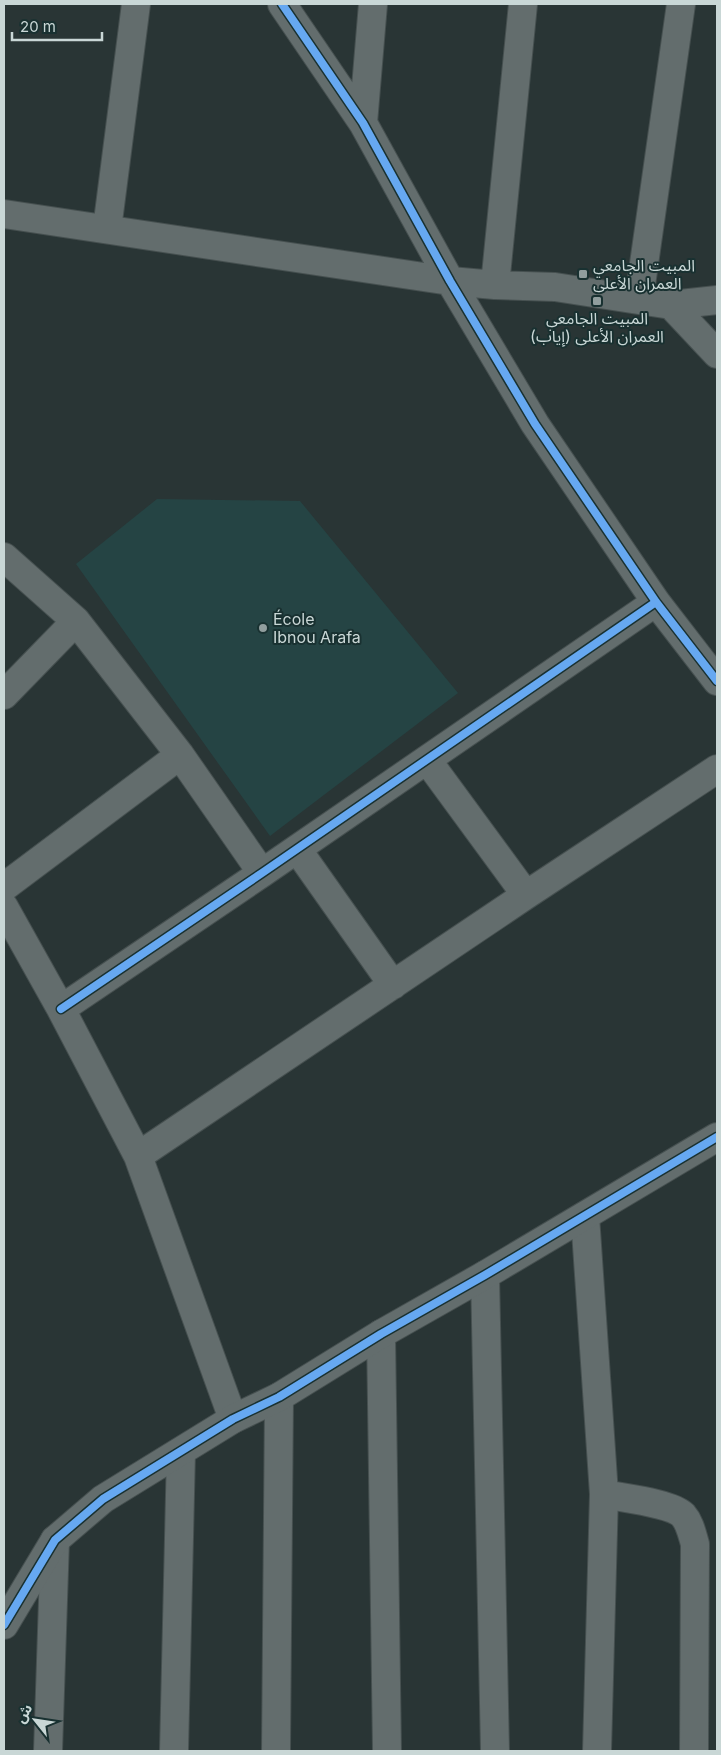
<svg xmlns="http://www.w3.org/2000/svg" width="721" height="1755" viewBox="0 0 721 1755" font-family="Inter,'Noto Sans Arabic',sans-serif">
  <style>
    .built { fill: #254444 }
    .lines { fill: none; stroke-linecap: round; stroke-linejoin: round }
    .street-casing { stroke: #465050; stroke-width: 30 }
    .secondary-casing { stroke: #465050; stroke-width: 30 }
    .street { stroke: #636d6d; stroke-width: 28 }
    .secondary { stroke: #636d6d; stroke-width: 28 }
    .cycleway-casing { stroke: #193131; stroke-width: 11 }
    .cycleway { stroke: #66a8f1; stroke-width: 8 }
    .poi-dot { fill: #919e9e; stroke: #193131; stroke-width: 2 }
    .labels { text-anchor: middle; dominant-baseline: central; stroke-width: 4; stroke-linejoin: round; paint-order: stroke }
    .poi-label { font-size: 16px; fill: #c9d7d6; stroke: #193131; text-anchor: start }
  </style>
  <rect width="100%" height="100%" fill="#293535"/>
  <path class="built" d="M 157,499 L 300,501 L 458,693 L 270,836 L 76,564 Z"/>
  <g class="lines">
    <defs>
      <path id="street" d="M 282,4 L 363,123 L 450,281 L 535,424 L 656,602 L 717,681
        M 363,123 L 373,4
        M 4,214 L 450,281 L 495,285 L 555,287 L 671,305 L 717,300
        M 107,229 L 136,4
        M 495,285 L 523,4
        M 639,299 L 681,4
        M 671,305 L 717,354
        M 4,557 L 76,621 L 180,755 L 262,873
        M 4,695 L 76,621
        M 427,760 L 526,895
        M 297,849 L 393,985
        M 4,887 L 180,755
        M 4,907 L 61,1009 L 138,1156 L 233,1419
        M 61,1009 L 262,873 L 656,602
        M 138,1156 L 526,895 L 717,769
        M 585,1216 L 604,1494 L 597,1751
        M 485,1275 L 495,1751
        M 381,1334 L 387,1751
        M 604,1494 C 622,1498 671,1503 683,1515 C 690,1523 692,1534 695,1544 L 694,1751
        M 48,1751 L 55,1540
        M 174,1751 L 181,1452
        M 276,1751 L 279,1397"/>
      <path id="secondary" d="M 4,1625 L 55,1540 L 103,1499 L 233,1419 L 279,1397 L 381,1334 L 485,1275 L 717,1137"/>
    </defs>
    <use href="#street" class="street-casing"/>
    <use href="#secondary" class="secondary-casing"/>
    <use href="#street" class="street"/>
    <use href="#secondary" class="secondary"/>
    <defs>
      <path id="cycleway" d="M 282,4 L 363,123 L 450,281 L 535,424 L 656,602 L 717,681
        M 61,1009 L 262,873 L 656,602
        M 4,1625 L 55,1540 L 103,1499 L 233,1419 L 279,1397 L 381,1334 L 485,1275 L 717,1137"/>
    </defs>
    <use href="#cycleway" class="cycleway-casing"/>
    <use href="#cycleway" class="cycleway"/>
  </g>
  <g class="poi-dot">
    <rect x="578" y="269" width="10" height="10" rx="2.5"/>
    <rect x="592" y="296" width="10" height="10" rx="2.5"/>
    <circle cx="263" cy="628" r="5"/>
  </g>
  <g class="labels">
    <g class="poi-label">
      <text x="593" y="265">المبيت الجامعي<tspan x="593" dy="18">العمران الأعلى</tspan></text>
      <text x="597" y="318" text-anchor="middle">المبيت الجامعي<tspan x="597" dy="18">العمران الأعلى (إياب)</tspan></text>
      <text x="273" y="619">École<tspan x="273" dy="18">Ibnou Arafa</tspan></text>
    </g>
  </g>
  <rect width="721" height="1755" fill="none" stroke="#c9d7d6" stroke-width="10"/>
  <g transform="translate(35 1720) rotate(300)" stroke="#193131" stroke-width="4" paint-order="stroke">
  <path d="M0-4L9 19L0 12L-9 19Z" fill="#c9d7d6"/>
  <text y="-8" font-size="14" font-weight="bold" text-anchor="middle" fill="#c9d7d6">ش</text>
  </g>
  <path d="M12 32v8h90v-8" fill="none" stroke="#c9d7d6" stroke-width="2.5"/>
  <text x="20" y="32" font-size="15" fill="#c9d7d6" stroke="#193131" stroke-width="4" paint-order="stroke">20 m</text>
</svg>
